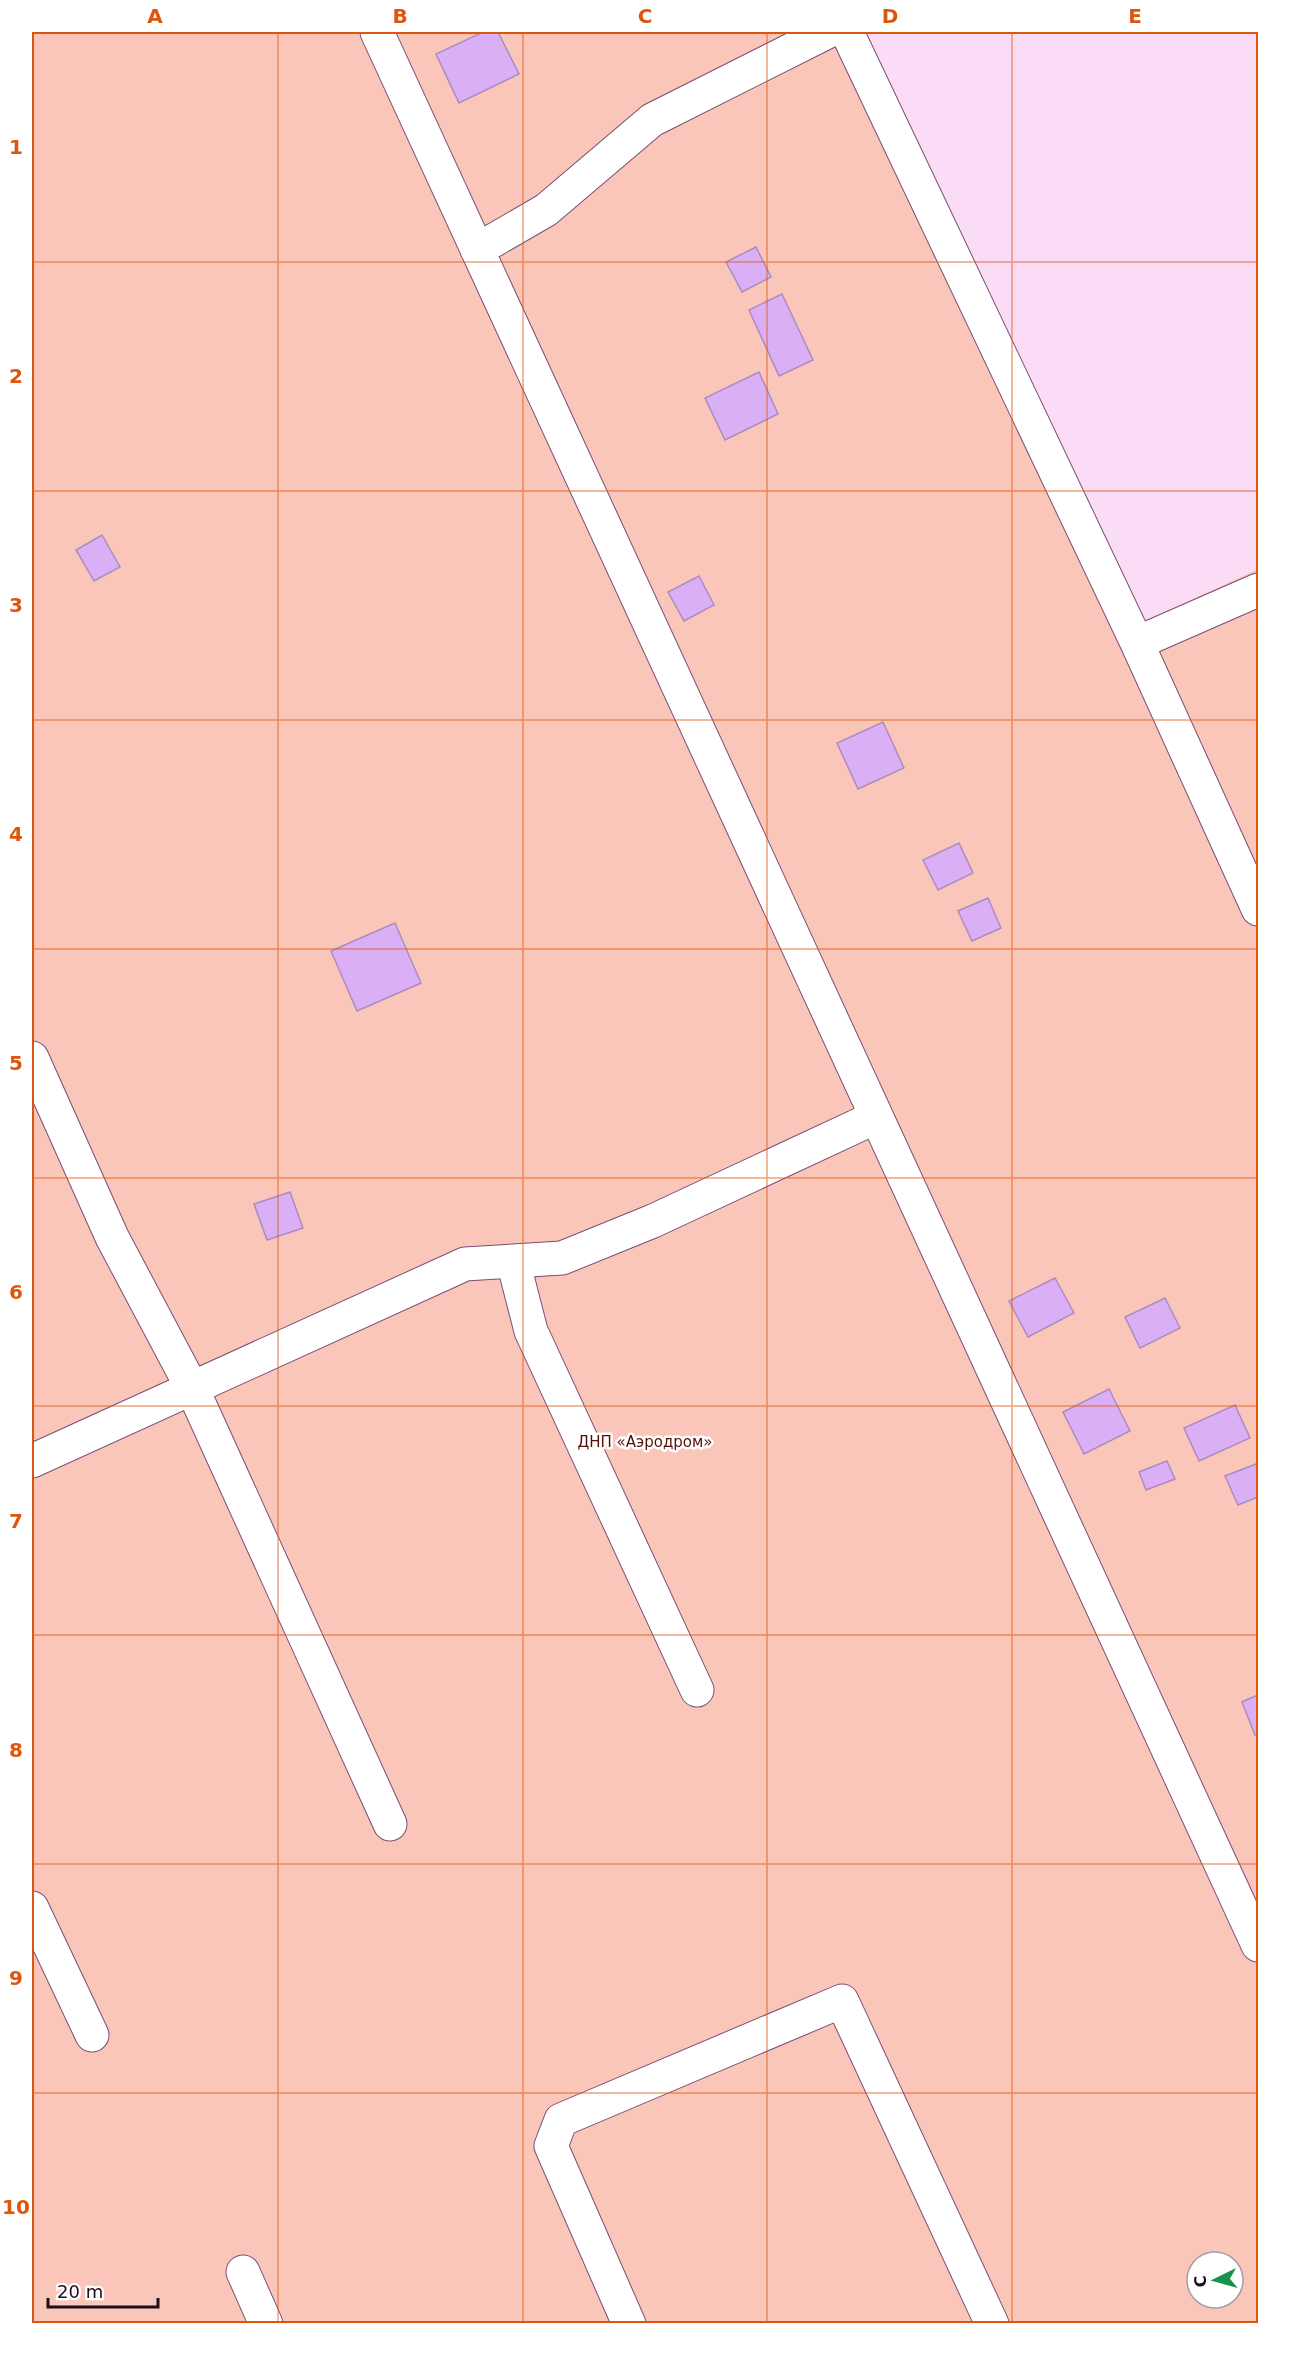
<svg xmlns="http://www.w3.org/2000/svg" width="1290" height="2355" viewBox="0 0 1290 2355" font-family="'DejaVu Sans',sans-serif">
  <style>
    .green { fill: #fbc6ba; fill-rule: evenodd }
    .building { fill: #dbaff6; stroke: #ab8cbe; stroke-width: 1.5 }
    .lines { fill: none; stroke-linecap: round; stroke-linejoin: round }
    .minor-casing { stroke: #7a4e74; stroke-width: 35 }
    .minor { stroke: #fff; stroke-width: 33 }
    .grid { fill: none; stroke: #de550d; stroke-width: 1.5; stroke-opacity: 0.55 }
    .labels { text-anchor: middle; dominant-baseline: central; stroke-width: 5; stroke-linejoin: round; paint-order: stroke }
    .park-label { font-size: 15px; fill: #541106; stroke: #fff }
    .neatline { fill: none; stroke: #de550d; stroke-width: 2 }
    .grid-label { font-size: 20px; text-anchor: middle; font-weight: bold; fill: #de550d }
  </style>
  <rect width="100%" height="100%" fill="#fbdcf6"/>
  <path class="green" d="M 32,32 L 863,32 L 1143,622 L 1258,569 L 1258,2323 L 32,2324 ZM 1197,2262 L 1233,2262 L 1233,2298 L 1197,2298 Z"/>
  <path class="building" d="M 483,32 L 498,32 L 519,74 L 459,103 L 436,54 Z
    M 756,247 L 771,277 L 742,292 L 726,262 Z
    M 782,294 L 813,360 L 779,376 L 749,310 Z
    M 759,372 L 778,414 L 725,440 L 705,398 Z
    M 102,535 L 120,567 L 94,581 L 76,550 Z
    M 699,576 L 714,605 L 684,621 L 668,592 Z
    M 883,722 L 904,768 L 858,789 L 837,743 Z
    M 959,843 L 973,873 L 938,890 L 923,860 Z
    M 988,898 L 1001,928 L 972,941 L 958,911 Z
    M 395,923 L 421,983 L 357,1011 L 331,951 Z
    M 290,1192 L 303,1228 L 267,1240 L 254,1204 Z
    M 1055,1278 L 1074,1313 L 1028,1337 L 1009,1301 Z
    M 1165,1298 L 1180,1328 L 1140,1348 L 1125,1317 Z
    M 1109,1389 L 1130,1431 L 1084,1454 L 1063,1412 Z
    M 1235,1405 L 1250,1438 L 1199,1461 L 1184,1428 Z
    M 1167,1461 L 1175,1479 L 1146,1490 L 1139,1472 Z
    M 1256,1464 L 1258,1471 L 1258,1497 L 1238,1505 L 1225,1476 Z
    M 1258,1695 L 1258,1733 L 1255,1735 L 1242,1702 Z"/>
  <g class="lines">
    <defs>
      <path id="minor" d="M 377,32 L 1258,1945
        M 847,32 L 1137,643 L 1258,909
        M 477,250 L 546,210 L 652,120 L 827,32
        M 1137,643 L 1258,590
        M 32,1058 L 112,1237 L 192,1388 L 390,1824
        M 513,1261 L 531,1331 L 697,1690
        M 32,1461 L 465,1264 L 562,1258 L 653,1221 L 876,1117
        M 32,1908 L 92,2035
        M 243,2272 L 266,2324
        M 629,2324 L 551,2146 L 561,2120 L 842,2001 L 992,2324"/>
    </defs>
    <use href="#minor" class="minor-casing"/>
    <use href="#minor" class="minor"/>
  </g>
  <path class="grid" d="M 278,32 L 278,2324M 523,32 L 523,2324M 767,32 L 767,2324M 1012,32 L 1012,2324M 32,262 L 1258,262M 32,491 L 1258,491M 32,720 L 1258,720M 32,949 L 1258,949M 32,1178 L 1258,1178M 32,1406 L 1258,1406M 32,1635 L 1258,1635M 32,1864 L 1258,1864M 32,2093 L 1258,2093"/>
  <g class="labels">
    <g class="park-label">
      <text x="645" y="1442">ДНП «Аэродром»</text>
    </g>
  </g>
  <rect width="1290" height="2355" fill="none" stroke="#ffffff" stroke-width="66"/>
  <g transform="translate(1215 2280) rotate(265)"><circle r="28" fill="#ffffff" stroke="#a59ea4" stroke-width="1.5"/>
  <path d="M0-4.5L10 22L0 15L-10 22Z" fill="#19924e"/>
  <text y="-9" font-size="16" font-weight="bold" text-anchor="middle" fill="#1e0d1c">С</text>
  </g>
  <path d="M48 2298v9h110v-9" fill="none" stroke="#1e0d1c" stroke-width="3"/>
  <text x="57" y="2298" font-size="18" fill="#1e0d1c" stroke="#ffffff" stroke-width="4.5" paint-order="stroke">20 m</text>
  <rect x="33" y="33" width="1224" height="2289" class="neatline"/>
  <g class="grid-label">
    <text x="155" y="23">A</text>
    <text x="400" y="23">B</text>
    <text x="645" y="23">C</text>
    <text x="890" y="23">D</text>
    <text x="1135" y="23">E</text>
    <text x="16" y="154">1</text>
    <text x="16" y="383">2</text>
    <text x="16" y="612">3</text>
    <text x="16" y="841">4</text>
    <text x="16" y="1070">5</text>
    <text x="16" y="1299">6</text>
    <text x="16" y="1528">7</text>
    <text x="16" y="1757">8</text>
    <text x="16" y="1985">9</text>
    <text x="16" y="2214">10</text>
  </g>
</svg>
